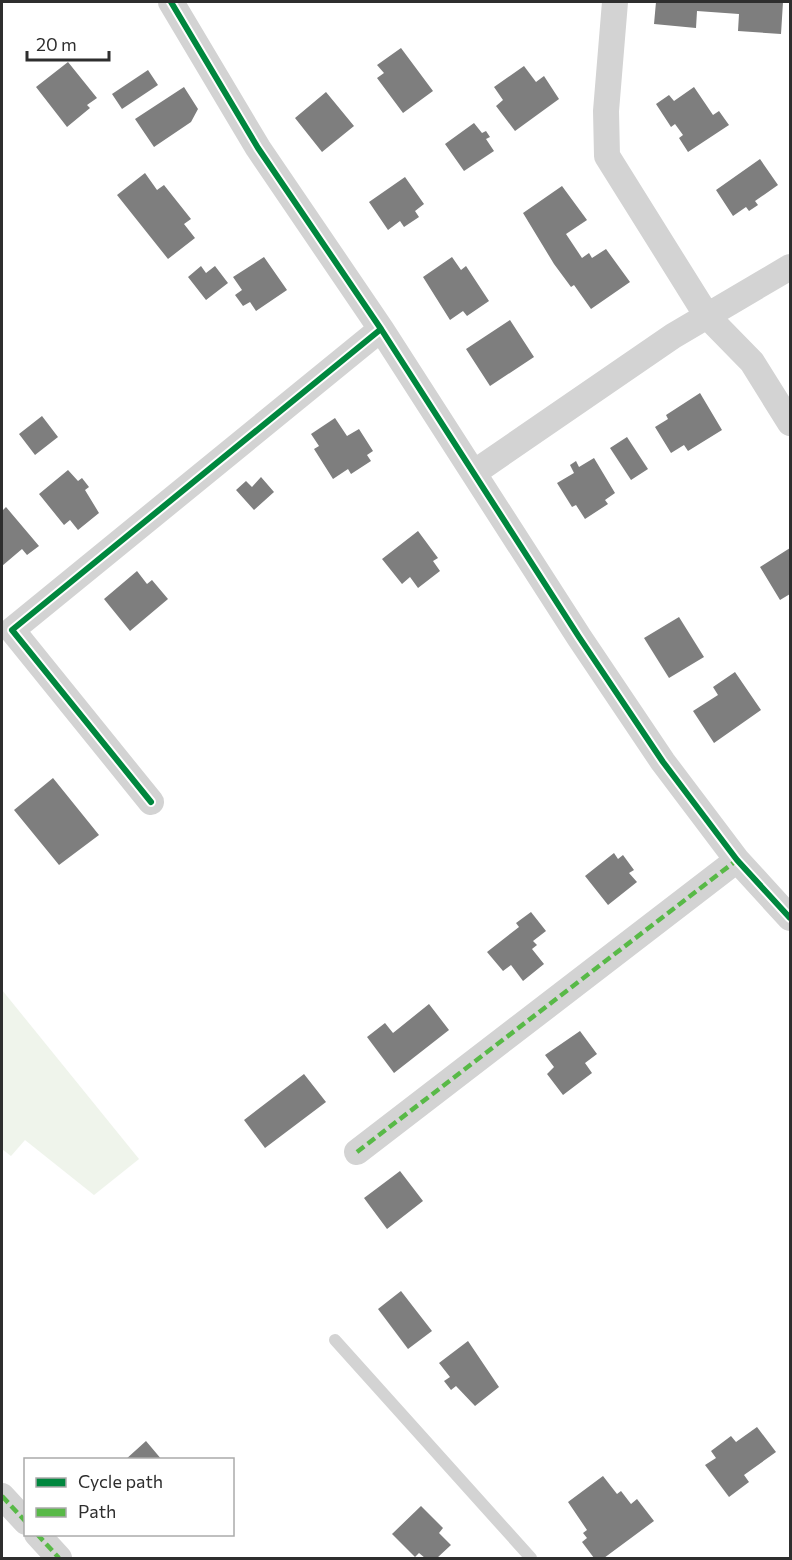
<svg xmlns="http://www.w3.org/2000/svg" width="792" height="1560" viewBox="0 0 792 1560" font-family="Commissioner,sans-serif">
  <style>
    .green { fill: #eff4eb }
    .building { fill: #7e7e7e }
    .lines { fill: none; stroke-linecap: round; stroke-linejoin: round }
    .lane { stroke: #d3d3d3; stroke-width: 12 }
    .street { stroke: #d3d3d3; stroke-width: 26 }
    .quiet { stroke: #58b947; stroke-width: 4.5; stroke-dasharray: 9 4.5; stroke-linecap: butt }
    .cycleway-casing { stroke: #fff; stroke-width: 10 }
    .cycleway { stroke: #00873e; stroke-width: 6 }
  </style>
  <rect width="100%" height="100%" fill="#fff"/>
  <path class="green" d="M 2,990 L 139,1159 L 94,1195 L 25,1140 L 11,1156 L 2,1149 Z"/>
  <path class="building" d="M 656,2 L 783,2 L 781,34 L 738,31 L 739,14 L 697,11 L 696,28 L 654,24 Z
    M 401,48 L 433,91 L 403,113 L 377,78 L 384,73 L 377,65 Z
    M 68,62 L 97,98 L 87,105 L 90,108 L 67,127 L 36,87 Z
    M 524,66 L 536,82 L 544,76 L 559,99 L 515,131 L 496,106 L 503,100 L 494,87 Z
    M 148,70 L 158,85 L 122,109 L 112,94 Z
    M 184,87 L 198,109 L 191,122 L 154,147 L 135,119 Z
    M 694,87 L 713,115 L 719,111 L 729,125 L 688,152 L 679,138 L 683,135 L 675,124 L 671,127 L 656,104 L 669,95 L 674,101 Z
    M 326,92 L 354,126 L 322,152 L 295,118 Z
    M 474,123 L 482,133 L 486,131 L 490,137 L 486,139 L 494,151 L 464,171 L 445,144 Z
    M 760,159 L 778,185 L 755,201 L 758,205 L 749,211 L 746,207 L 733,216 L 716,190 Z
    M 145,173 L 157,190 L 164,185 L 191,219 L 184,224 L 195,238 L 168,259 L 117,195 Z
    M 405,177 L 424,204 L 415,211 L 419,217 L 404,227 L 400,221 L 388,230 L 369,202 Z
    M 562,186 L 587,220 L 566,234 L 582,258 L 589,253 L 592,258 L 606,249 L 630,282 L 591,309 L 574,285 L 571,287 L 554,264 L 523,213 Z
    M 264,257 L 287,290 L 256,311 L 250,302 L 243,306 L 235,295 L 242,290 L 233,277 Z
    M 452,257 L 461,270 L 466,266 L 489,301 L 467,316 L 463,311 L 450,320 L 423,277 Z
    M 201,266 L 206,273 L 215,266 L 228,283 L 206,300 L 188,277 Z
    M 510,320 L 534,357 L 490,386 L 466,349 Z
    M 700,393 L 722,430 L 688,451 L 684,445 L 671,453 L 655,427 L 668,419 L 666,415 Z
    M 42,416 L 58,437 L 35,455 L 19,434 Z
    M 335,418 L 347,436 L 359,429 L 373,451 L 367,455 L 371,461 L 351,474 L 348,469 L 333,479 L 314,449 L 319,446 L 311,434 Z
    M 627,437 L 648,469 L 631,480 L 610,448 Z
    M 594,458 L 615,493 L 605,500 L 608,504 L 585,519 L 576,505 L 572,507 L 557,483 L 574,473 L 570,465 L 576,461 L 579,467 Z
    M 68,470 L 78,481 L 82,478 L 89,487 L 85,490 L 99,513 L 78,530 L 70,520 L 64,525 L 39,494 Z
    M 261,477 L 274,492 L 254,510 L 236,490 L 246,481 L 252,487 Z
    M 6,507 L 39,546 L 27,555 L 22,549 L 2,566 L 2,511 Z
    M 418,531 L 438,558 L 433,561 L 440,571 L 418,588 L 410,577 L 402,584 L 382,559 Z
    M 790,548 L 790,594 L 780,600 L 760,567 Z
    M 137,571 L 147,584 L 152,580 L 168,599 L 130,631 L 104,599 Z
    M 679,617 L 704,657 L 669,678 L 644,638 Z
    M 735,672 L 761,710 L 714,743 L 693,711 L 718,695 L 713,687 Z
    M 53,778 L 99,835 L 59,865 L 14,810 Z
    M 614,853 L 618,859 L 623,855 L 634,870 L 629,873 L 637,882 L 608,905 L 585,876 Z
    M 531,912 L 546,931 L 533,941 L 537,945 L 532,949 L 544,964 L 523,981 L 511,965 L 503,971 L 487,952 L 519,927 L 516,923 Z
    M 429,1004 L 449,1030 L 394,1073 L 367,1037 L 385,1023 L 393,1033 Z
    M 580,1031 L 597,1054 L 585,1063 L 592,1073 L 563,1095 L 547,1074 L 554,1067 L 545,1055 Z
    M 304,1074 L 326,1102 L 265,1148 L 244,1120 Z
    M 400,1171 L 423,1201 L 387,1229 L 364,1198 Z
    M 401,1291 L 432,1331 L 408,1349 L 378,1309 Z
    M 468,1341 L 499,1387 L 475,1406 L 456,1386 L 451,1390 L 444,1381 L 450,1377 L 439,1363 Z
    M 757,1427 L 776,1452 L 744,1475 L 749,1482 L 729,1497 L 705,1465 L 716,1458 L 711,1451 L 731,1436 L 736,1442 Z
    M 146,1441 L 162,1460 L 125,1460 Z
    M 603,1476 L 617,1494 L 621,1491 L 631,1504 L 637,1499 L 654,1521 L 604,1558 L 594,1558 L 582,1542 L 587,1538 L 583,1533 L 587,1530 L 568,1502 Z
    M 421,1506 L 443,1528 L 439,1533 L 451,1545 L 437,1558 L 425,1558 L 419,1553 L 415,1557 L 392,1534 Z"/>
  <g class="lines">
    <path class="lane" d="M 335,1340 L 531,1558"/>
    <path class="street" d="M 171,2 L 258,148 L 381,329 L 579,637 L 663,762 L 737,860 L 790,918
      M 615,2 L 606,111 L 607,156 L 707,316 L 752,362 L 790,423
      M 475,472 L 673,336 L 790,267
      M 151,802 L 12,630 L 381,329
      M 357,1152 L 737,860
      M 2,1496 L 26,1522
      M 37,1534 L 59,1558"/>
    <path class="quiet" d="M 357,1152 L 737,860
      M 2,1496 L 26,1522
      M 37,1534 L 59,1558"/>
    <defs>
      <path id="cycleway" d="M 171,2 L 258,148 L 381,329 L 579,637 L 663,762 L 737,860 L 790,918
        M 151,802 L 12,630 L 381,329"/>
    </defs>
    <use href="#cycleway" class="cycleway-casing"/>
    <use href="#cycleway" class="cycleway"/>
  </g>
  <rect width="792" height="1560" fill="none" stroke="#2e2e2e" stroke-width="6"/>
  <rect x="24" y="1458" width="210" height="78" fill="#ffffff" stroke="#ababab" stroke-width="1.5"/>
  <rect x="36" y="1478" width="30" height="9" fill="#00873e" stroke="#ababab" stroke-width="1.5"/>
  <text x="78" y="1488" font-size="18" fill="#2e2e2e">Cycle path</text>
  <rect x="36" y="1508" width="30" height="9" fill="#58b947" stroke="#ababab" stroke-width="1.5"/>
  <text x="78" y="1518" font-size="18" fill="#2e2e2e">Path</text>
  <path d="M27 51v9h82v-9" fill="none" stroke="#2e2e2e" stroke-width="3"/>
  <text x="36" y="51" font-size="18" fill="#2e2e2e" stroke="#ffffff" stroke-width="4.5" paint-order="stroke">20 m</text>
</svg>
